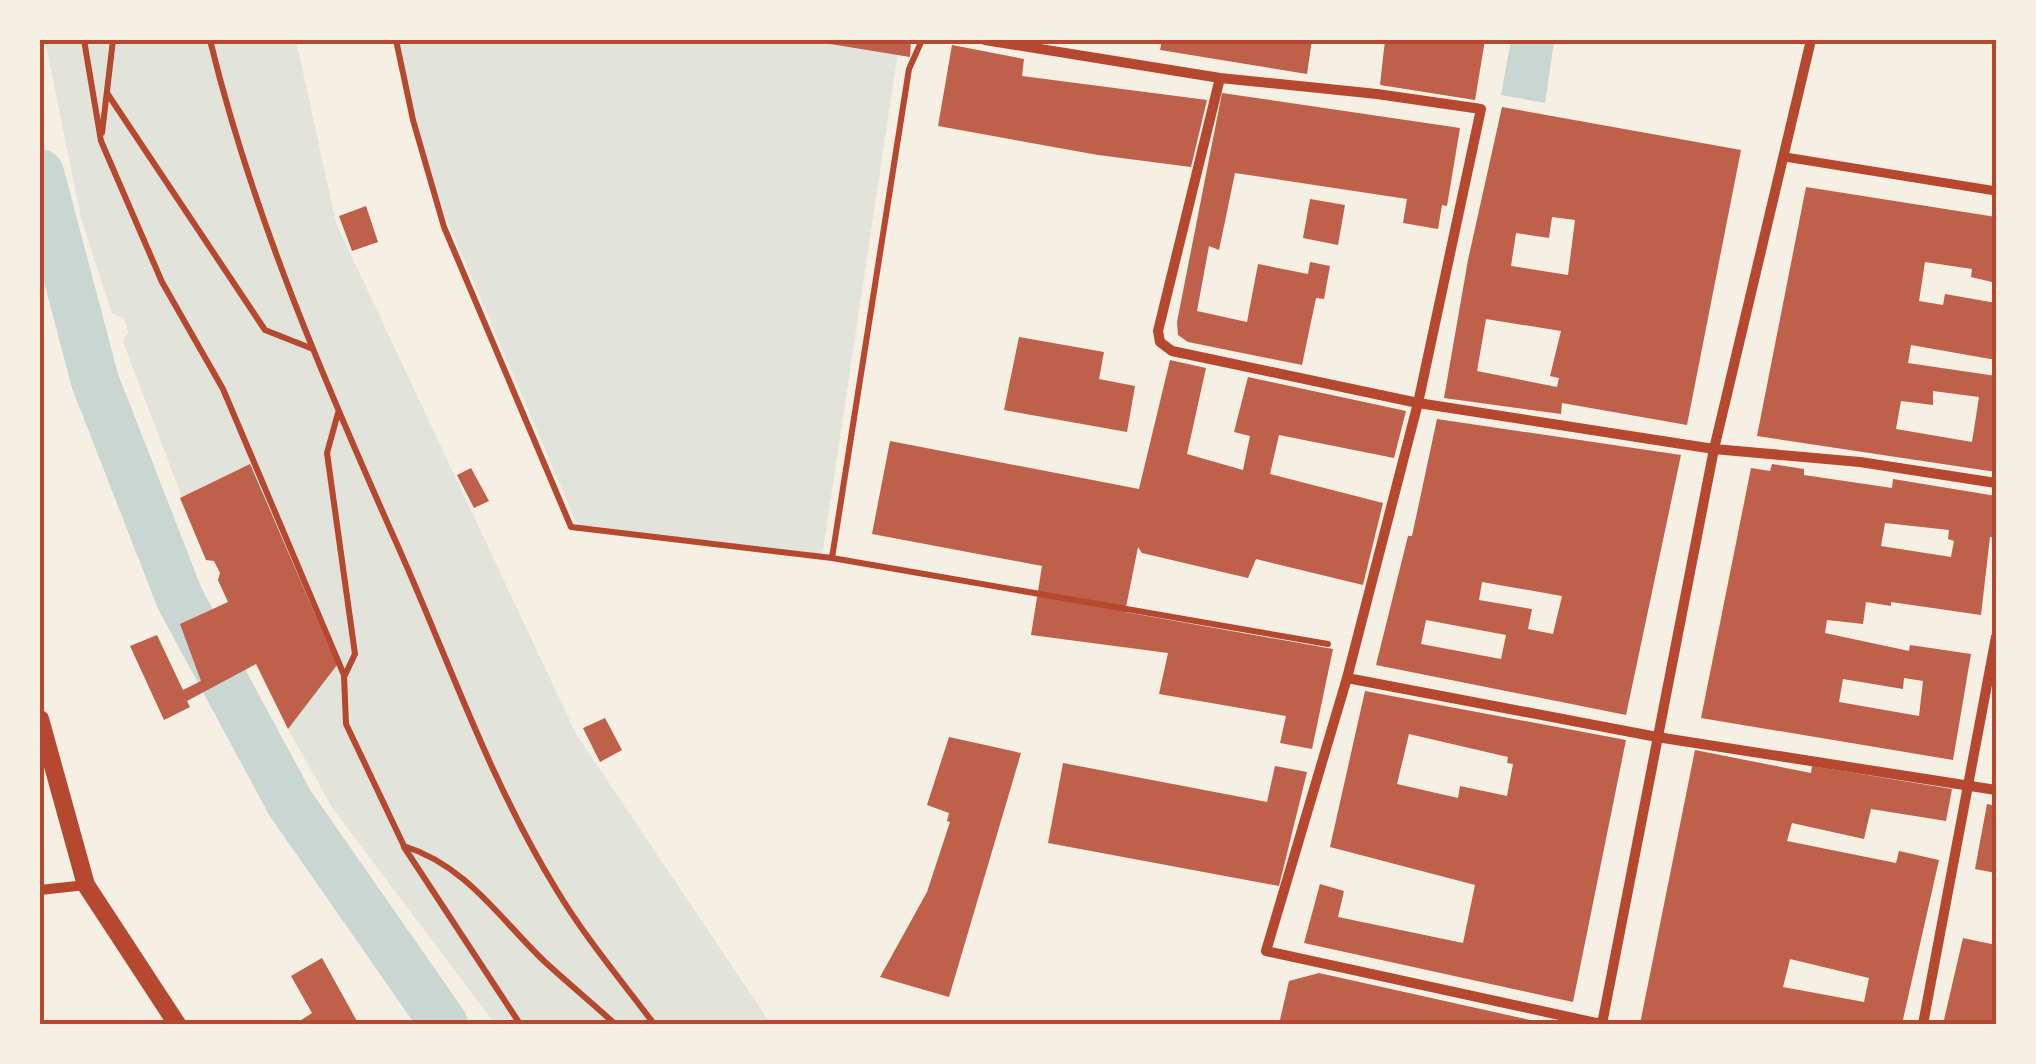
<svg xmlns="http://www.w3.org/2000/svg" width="2036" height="1064" viewBox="0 0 2036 1064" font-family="Poppins,sans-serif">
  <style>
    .green { fill: #e2e4dc }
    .water { fill: #c9d6d2 }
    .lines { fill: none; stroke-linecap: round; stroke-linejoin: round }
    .canal { stroke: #c9d6d2; stroke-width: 48 }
    .building { fill: #bf614a; fill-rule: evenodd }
    .path { stroke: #b5482f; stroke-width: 6 }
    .pedestrian { stroke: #b5482f; stroke-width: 9 }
    .minor { stroke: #b5482f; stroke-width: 10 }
    .tertiary { stroke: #b5482f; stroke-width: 18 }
    .neatline { fill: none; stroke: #b5482f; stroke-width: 4 }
  </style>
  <rect width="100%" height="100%" fill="#f6efe4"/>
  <path class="green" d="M 45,40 L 296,40 L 336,223 L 576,734 L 771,1024 L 495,1024 L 333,809 L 288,729 L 218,580 L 220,572 L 214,561 L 206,560 L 123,342 L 128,332 L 124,317 L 112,314 L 81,218 Z
    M 396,40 L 872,40 L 899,45 L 822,557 L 578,527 L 431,182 Z"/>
  <path class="water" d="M 1511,40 L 1554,42 L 1545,103 L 1501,95 Z"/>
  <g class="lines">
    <path class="canal" d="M 40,173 L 95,381 L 180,599 L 290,803 L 444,1024"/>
  </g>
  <path class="building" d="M 824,40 L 911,40 L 910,57 L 824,43 Z
    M 1162,40 L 1312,40 L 1307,74 L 1160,50 Z
    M 1385,40 L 1485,40 L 1475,100 L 1380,85 Z
    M 952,45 L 1024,59 L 1022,76 L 1207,100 L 1191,167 L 1098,155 L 938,126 Z
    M 1222,93 L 1460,128 L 1447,206 L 1442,205 L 1438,229 L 1403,223 L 1407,199 L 1235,173 L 1219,250 L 1209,246 L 1197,311 L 1247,322 L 1258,264 L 1308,274 L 1310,262 L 1330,266 L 1324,299 L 1316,298 L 1302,365 L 1188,342 L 1178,335 L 1177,322 Z
    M 1502,107 L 1741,150 L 1687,425 L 1562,403 L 1561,414 L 1444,398 L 1468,260 ZM 1552,217 L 1575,220 L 1568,275 L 1511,266 L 1516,233 L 1549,238 ZM 1486,319 L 1561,331 L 1550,376 L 1559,378 L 1557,387 L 1477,371 Z
    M 1806,187 L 1996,217 L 1996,283 L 1971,277 L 1972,269 L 1925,262 L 1919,301 L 1943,305 L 1945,294 L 1996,303 L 1996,360 L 1911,345 L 1908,363 L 1996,376 L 1996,472 L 1757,436 ZM 1933,391 L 1979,397 L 1972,442 L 1896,429 L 1901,401 L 1933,405 Z
    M 1310,199 L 1345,205 L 1338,245 L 1303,238 Z
    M 366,206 L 378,242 L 352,251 L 339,216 Z
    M 1019,337 L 1104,352 L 1099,379 L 1135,386 L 1127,432 L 1004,410 Z
    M 1170,360 L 1206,368 L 1187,454 L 1243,470 L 1250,436 L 1234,432 L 1248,377 L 1406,411 L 1394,458 L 1279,435 L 1270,474 L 1383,503 L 1363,585 L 1256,559 L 1248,578 L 1142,553 L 1138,547 L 1125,612 L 1333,649 L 1312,749 L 1280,743 L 1286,716 L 1159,694 L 1168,653 L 1031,635 L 1042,566 L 872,534 L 890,441 L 1139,489 Z
    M 1437,419 L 1681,455 L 1626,715 L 1376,665 L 1408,536 L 1412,536 ZM 1482,582 L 1562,596 L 1553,634 L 1528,629 L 1532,609 L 1479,600 ZM 1426,620 L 1506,635 L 1501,659 L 1421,644 Z
    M 250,464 L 337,665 L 288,729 L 256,664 L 187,701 L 190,707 L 164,720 L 130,646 L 157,635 L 183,690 L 201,681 L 180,624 L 228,602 L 218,580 L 220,573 L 214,561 L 206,560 L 180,498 Z
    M 1772,464 L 1804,469 L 1804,475 L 1892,488 L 1893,479 L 1996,496 L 1996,538 L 1990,537 L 1981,615 L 1891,602 L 1891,606 L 1866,602 L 1863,624 L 1827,620 L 1825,633 L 1909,651 L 1910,645 L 1971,654 L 1953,760 L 1701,718 L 1751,468 L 1770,471 ZM 1885,523 L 1949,530 L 1948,539 L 1954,541 L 1951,557 L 1881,546 ZM 1904,678 L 1923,681 L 1919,716 L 1839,702 L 1843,679 L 1903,689 Z
    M 471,468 L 489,501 L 474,508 L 457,475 Z
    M 1365,691 L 1626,740 L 1573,1002 L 1304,943 L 1320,884 L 1344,891 L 1338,917 L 1463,943 L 1475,885 L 1330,847 ZM 1409,734 L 1508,757 L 1507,763 L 1513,764 L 1507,796 L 1460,786 L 1458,798 L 1397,784 Z
    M 605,718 L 622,750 L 600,762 L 583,728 Z
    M 949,737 L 1021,753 L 949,997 L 880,977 L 927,892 L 950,822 L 947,821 L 949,813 L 927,805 Z
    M 1695,750 L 1811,773 L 1812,766 L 1952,789 L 1946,821 L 1871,809 L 1864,839 L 1792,823 L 1787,841 L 1896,863 L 1899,851 L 1939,860 L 1902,1024 L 1724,1024 L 1704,1020 L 1704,1024 L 1640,1024 ZM 1790,959 L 1869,978 L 1864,1002 L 1783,987 Z
    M 1063,763 L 1267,802 L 1275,766 L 1307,772 L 1279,886 L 1048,843 Z
    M 1987,804 L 1996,806 L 1996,873 L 1975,869 Z
    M 1963,938 L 1996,945 L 1996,1024 L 1943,1024 Z
    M 322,958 L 358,1023 L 356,1024 L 295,1024 L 312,1013 L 291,976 Z
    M 1319,973 L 1539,1022 L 1539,1024 L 1279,1024 L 1289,981 Z"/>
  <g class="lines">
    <path class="path" d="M 84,40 L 101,141 L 162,282 L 223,389 L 344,675 L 346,724 L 404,846 C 467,866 499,918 545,962 C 568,983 592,1003 615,1024
      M 210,40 C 253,217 326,385 400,551 C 450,664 491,783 556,889 C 584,936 621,980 654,1024
      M 396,40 L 413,120 L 444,227 L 571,527 L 832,558 L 909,69 L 922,40
      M 107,93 L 265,330 L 313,349
      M 102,133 L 113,40
      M 338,413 L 327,453 L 355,654 L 345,675
      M 832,558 L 1328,644
      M 404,847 L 520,1024"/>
    <path class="pedestrian" d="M 1785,157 L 1996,191"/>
    <path class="minor" d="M 985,40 L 1220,78 L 1377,94 L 1481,109 L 1418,403 L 1347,678 L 1266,951 L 1601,1024
      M 1220,78 L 1158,331 L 1160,342 L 1172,351 L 1418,403 L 1714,449 L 1860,462 L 1996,483
      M 1347,678 L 1657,737 L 1996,790
      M 40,890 L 86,885
      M 1602,1024 L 1714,449 L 1811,40
      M 1923,1024 L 1996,637"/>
    <path class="tertiary" d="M 40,719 L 86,885 L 177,1024"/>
  </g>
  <rect width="2036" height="1064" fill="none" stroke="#f6efe4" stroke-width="85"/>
  <rect x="42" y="42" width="1952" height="980" class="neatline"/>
</svg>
